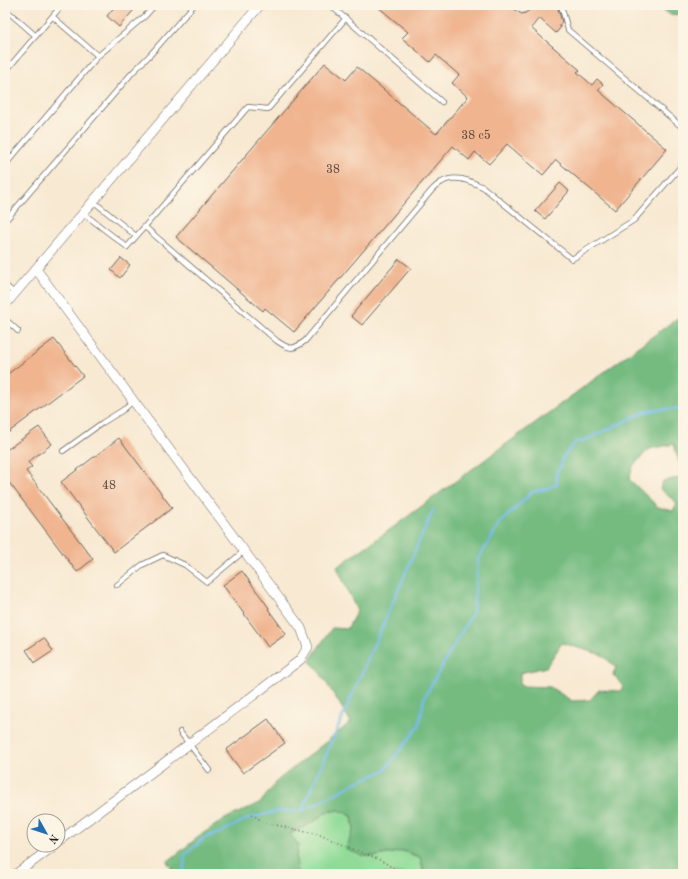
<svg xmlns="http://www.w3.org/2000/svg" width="688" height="879" viewBox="0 0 688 879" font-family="'Old Standard TT',serif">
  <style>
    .green { fill: #90db97; stroke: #567c5a }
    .forest { fill: #74bb80; stroke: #486c4e; fill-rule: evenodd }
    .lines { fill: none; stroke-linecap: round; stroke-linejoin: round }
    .stream { stroke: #76bbed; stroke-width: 2.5 }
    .building { fill: #f0b48f }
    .service-casing { stroke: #69645c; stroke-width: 6 }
    .minor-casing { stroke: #69645c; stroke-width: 10 }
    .path { stroke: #69645c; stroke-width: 1.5; stroke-dasharray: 1 3; stroke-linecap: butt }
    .service { stroke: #fff; stroke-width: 4.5 }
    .minor { stroke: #fff; stroke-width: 9 }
    .labels { text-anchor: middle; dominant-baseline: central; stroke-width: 3.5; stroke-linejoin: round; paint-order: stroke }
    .number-label { font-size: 12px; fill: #514239 }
  </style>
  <rect width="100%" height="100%" fill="#fcf5e5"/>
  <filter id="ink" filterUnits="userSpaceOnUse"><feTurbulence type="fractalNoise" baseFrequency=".025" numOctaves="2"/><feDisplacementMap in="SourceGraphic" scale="8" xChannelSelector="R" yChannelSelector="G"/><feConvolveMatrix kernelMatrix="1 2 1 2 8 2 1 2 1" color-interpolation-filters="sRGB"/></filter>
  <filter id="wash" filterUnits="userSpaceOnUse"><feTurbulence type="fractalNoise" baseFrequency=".012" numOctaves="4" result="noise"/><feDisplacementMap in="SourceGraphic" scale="16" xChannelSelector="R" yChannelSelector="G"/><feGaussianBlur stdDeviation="0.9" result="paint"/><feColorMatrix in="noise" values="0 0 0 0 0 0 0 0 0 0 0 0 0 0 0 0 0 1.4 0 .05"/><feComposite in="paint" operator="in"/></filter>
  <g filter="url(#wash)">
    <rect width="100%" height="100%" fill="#f8e9d2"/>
    <path class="green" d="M 339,810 L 352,816 L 354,829 L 346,849 L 363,856 L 377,856 L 403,851 L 420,857 L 423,871 L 631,874 L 301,874 L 298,871 L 296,859 L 298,845 L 290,834 L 320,818 L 325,812 Z"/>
    <path class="forest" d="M 657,5 L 683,5 L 683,15 L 669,14 Z
      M 683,314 L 683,476 L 674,444 L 649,449 L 633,466 L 629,479 L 658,507 L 673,511 L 677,503 L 660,489 L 663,481 L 683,477 L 683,874 L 425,874 L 420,857 L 403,851 L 377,856 L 363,856 L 346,849 L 354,829 L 352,816 L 339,810 L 325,812 L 320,818 L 290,834 L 298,845 L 296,859 L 298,871 L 301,874 L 168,874 L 171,867 L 167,862 L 202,834 L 225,819 L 261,802 L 278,780 L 351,722 L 317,668 L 309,661 L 332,628 L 347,629 L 357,611 L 337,567 L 388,531 ZM 562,643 L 602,655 L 616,667 L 613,675 L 623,685 L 621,691 L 599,690 L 590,700 L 572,701 L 550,687 L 520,686 L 520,673 L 546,667 Z"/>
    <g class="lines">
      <path class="stream" d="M 302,810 L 433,510
        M 183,874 L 185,855 L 204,838 L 219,833 L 247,819 L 279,811 L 302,811 L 331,796 L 359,781 L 384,771 L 419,726 L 424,698 L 473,612 L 478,559 L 501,522 L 523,501 L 532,492 L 546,489 L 557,484 L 556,473 L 561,467 L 562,459 L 575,442 L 583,441 L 647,411 L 683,408"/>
    </g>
    <g id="blocks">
      <path class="building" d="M 116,5 L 138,5 L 119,27 L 107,16 Z
        M 376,5 L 509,5 L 518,12 L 522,14 L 525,13 L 530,10 L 535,5 L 557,5 L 562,22 L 559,26 L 561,27 L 556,33 L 539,18 L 531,28 L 580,70 L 577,72 L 592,85 L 597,79 L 603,84 L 598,90 L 667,149 L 615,210 L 556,160 L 543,175 L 507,144 L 489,164 L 475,152 L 469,160 L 453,146 L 294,332 L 265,308 L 263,311 L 176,237 L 325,63 L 346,80 L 357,67 L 436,134 L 468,97 L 452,83 L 459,75 L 436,55 L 430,62 L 402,38 L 408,32 Z
        M 560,183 L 569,191 L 545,219 L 535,211 Z
        M 121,258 L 130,265 L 120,278 L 111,270 Z
        M 399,259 L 411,268 L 362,325 L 351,316 Z
        M 54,339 L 83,376 L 5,435 L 5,376 Z
        M 39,427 L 52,444 L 28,462 L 32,467 L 26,471 L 93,559 L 77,572 L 5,477 L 5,451 Z
        M 119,438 L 172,508 L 114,552 L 61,482 Z
        M 242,571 L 269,608 L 268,609 L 286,634 L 268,647 L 223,585 Z
        M 44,638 L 53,651 L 35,663 L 26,650 Z
        M 268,719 L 285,743 L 243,773 L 226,750 Z"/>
    </g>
  </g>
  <g filter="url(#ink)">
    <use href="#blocks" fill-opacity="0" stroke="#69645c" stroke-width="1"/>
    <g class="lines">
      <defs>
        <path id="service" d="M 330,5 L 442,102
          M 561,5 L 568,30 L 683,128
          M 5,9 L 36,36
          M 53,17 L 98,56
          M 5,72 L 62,5
          M 5,165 L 98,56 L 145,16 L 155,5
          M 93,201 L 136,236
          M 83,213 L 127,247 L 248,107 L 268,109 L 346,18
          M 5,221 L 132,73 L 151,54 L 194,5
          M 145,227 L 277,341 C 290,350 293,350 305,341 L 432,190 C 435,187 438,184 442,182 C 455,174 470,181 483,187 L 572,259 L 634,220 L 683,164
          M 5,285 L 15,294
          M 5,319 L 18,331
          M 63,451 L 102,423 L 123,410 L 133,401
          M 117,585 L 142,565 L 163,555 L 185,565 L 207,582 L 244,551
          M 180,732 L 209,770"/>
        <path id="minor" d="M 36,269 L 301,628 L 308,647 L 300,660 L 156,769 L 58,842
          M 5,305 L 260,5
          M 16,874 L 55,845"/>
      </defs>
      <use href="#service" class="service-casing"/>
      <use href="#minor" class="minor-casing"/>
      <path class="path" d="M 252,814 L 263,822 L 320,835 L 380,860 L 404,874
        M 541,874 L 546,873 L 549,874"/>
      <use href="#service" class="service"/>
      <use href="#minor" class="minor"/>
    </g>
  </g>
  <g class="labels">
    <g class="number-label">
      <text x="476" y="136">38 с5</text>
      <text x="333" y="170">38</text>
      <text x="109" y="486">48</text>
    </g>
  </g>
  <rect width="688" height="879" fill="none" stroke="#fcf5e5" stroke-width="20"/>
  <g transform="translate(46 833) rotate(129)"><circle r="19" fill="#fcf5e5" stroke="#a29e95"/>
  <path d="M0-3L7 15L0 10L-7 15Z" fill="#1f6fb2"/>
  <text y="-6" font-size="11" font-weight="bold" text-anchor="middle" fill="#1c1c1c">N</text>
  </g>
</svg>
